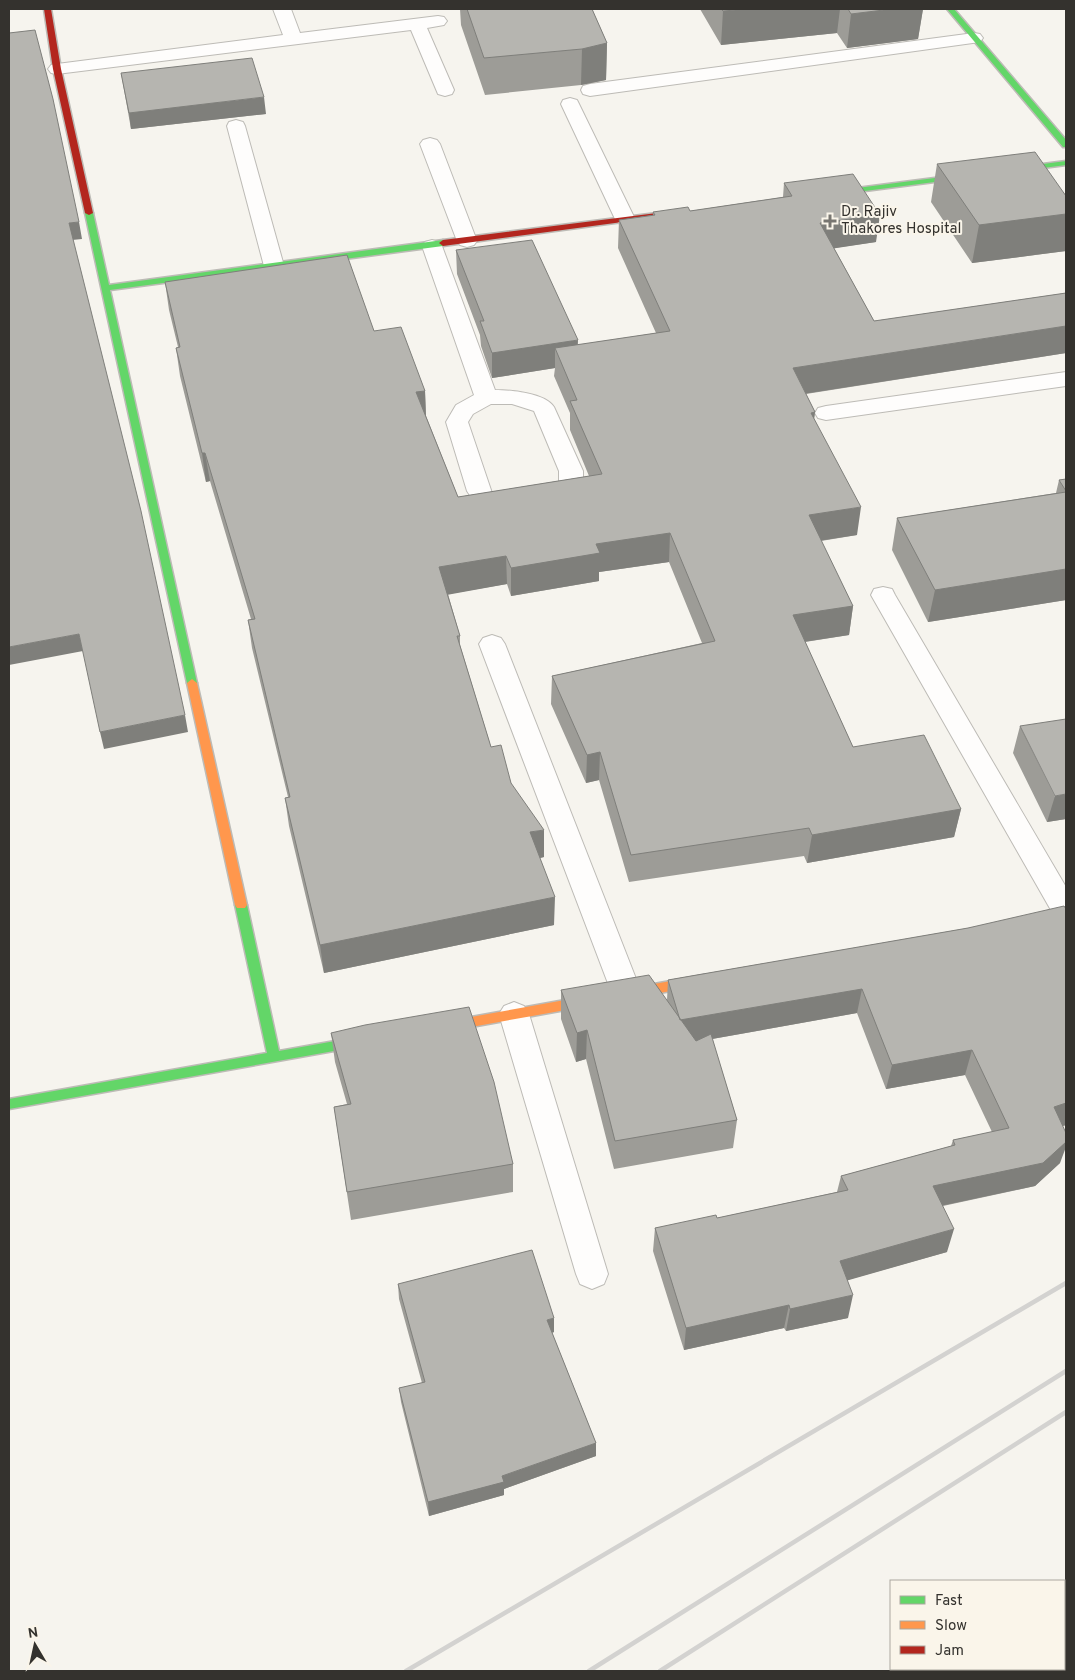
<svg xmlns="http://www.w3.org/2000/svg" width="1075" height="1680" viewBox="0 0 1075 1680" font-family="Overpass,sans-serif">
  <style>
    .lines { fill: none; stroke-linecap: round; stroke-linejoin: round }
    .street-casing { stroke: #bdbbb6; stroke-width: 2 }
    .fast-casing { stroke: #bdbbb6; stroke-width: 3 }
    .slow-casing { stroke: #bdbbb6; stroke-width: 3 }
    .jam-casing { stroke: #bdbbb6; stroke-width: 3 }
    .street { fill: #fefdfc; fill-rule: evenodd }
    .fast { fill: #63d668; fill-rule: evenodd }
    .slow { fill: #ff974d; fill-rule: evenodd }
    .jam { fill: #b3261e; fill-rule: evenodd }
    .rail { stroke: #d3d2d0; stroke-width: 4.5 }
    .wall { fill: #9d9c97 }
    .shaded-wall { fill: #7f7f7b }
    .building { fill: #b6b5b0; stroke: #7f7f7b }
    .poi-dot { fill: #787671; stroke: #faf5ea; stroke-width: 2 }
    .labels { text-anchor: middle; dominant-baseline: central; stroke-width: 4; stroke-linejoin: round; paint-order: stroke }
    .far-poi-label { font-size: 15px; fill: #34322e; stroke: #faf5ea; text-anchor: start }
  </style>
  <rect width="100%" height="100%" fill="#f6f4ee"/>
  <g class="lines">
    <defs>
      <path id="street" d="M 273,9 L 291,9 L 300,33 L 438,16 L 444,17 L 447,21 L 444,25 L 427,28 L 454,90 L 452,94 L 445,96 L 438,94 L 411,30 L 57,74 L 51,73 L 48,69 L 51,65 L 57,64 L 283,35 Z
        M 974,33 L 980,34 L 983,38 L 980,42 L 590,96 L 583,94 L 581,90 L 583,86 L 590,84 Z
        M 570,98 L 577,100 L 579,104 L 635,219 L 632,223 L 625,225 L 618,223 L 615,219 L 561,104 L 563,100 Z
        M 236,120 L 243,122 L 245,126 L 284,266 L 281,270 L 274,272 L 267,270 L 264,266 L 227,126 L 229,122 Z
        M 430,138 L 437,140 L 440,144 L 477,241 L 474,245 L 467,247 L 460,245 L 457,241 L 420,144 L 423,140 Z
        M 432,240 L 439,242 L 442,246 L 495,390 C 510,390 545,393 554,407 L 583,471 L 583,486 L 568,501 L 508,515 L 477,506 L 467,491 L 446,422 L 456,405 L 474,395 L 422,246 L 425,242 ZM 491,404 L 512,404 L 534,411 L 559,471 L 559,484 L 552,490 L 508,499 L 493,496 L 468,422 L 473,414 Z
        M 1066,372 L 1066,386 L 826,420 L 818,418 L 815,413 L 818,408 L 826,406 Z
        M 883,587 L 892,589 L 895,595 L 1066,887 L 1066,922 L 1056,919 L 871,595 L 874,589 Z
        M 492,635 L 501,638 L 505,644 L 642,994 L 637,1002 L 627,1006 L 617,1002 L 612,994 L 479,644 L 483,638 Z
        M 514,1002 L 524,1006 L 529,1014 L 608,1274 L 604,1284 L 592,1289 L 580,1284 L 576,1274 L 499,1014 L 504,1006 Z"/>
      <path id="fast" d="M 947,9 L 954,9 L 1066,140 L 1066,147 L 1063,147 Z
        M 1066,161 L 1066,165 L 826,196 L 822,194 L 826,192 Z
        M 86,211 L 93,213 L 109,285 L 443,240 L 447,243 L 443,246 L 110,290 L 197,683 L 192,687 L 187,683 L 85,213 Z
        M 241,901 L 245,902 L 247,905 L 279,1051 L 369,1035 L 373,1036 L 375,1040 L 373,1044 L 9,1109 L 9,1099 L 267,1053 L 235,905 L 237,902 Z"/>
      <path id="slow" d="M 192,679 L 197,683 L 247,905 L 245,908 L 237,908 L 235,905 L 187,683 Z
        M 704,975 L 708,977 L 710,980 L 708,983 L 704,985 L 438,1033 L 434,1032 L 432,1028 L 434,1024 L 438,1023 Z"/>
      <path id="jam" d="M 44,9 L 51,9 L 61,69 L 93,213 L 89,215 L 85,213 L 53,69 Z
        M 657,213 L 660,213 L 660,217 L 443,246 L 439,243 L 443,240 Z"/>
    </defs>
    <use href="#street" class="street-casing"/>
    <use href="#fast" class="fast-casing"/>
    <use href="#slow" class="slow-casing"/>
    <use href="#jam" class="jam-casing"/>
    <use href="#street" class="street"/>
    <use href="#fast" class="fast"/>
    <use href="#slow" class="slow"/>
    <use href="#jam" class="jam"/>
    <path class="rail" d="M 406,1671 L 1066,1283
      M 589,1671 L 1066,1371
      M 660,1671 L 1066,1412"/>
  </g>
  <path class="wall" d="M 460,9 L 592,9 L 607,43 L 606,80 L 581,85 L 485,95 L 461,25 Z
    M 700,9 L 923,9 L 918,39 L 847,48 L 837,33 L 721,45 Z
    M 121,73 L 266,114 L 131,129 Z
    M 937,164 L 1066,196 L 1066,251 L 972,263 L 931,202 Z
    M 784,183 L 876,242 L 834,248 L 874,321 L 1066,293 L 1066,353 L 806,394 L 815,412 L 814,419 L 857,535 L 821,541 L 853,606 L 849,635 L 805,642 L 853,747 L 961,809 L 954,837 L 807,863 L 804,856 L 629,882 L 599,780 L 586,783 L 551,704 L 552,676 L 702,643 L 669,562 L 599,572 L 599,581 L 511,596 L 507,584 L 448,594 L 460,636 L 460,645 L 491,747 L 511,783 L 544,857 L 540,858 L 554,925 L 324,973 L 289,826 L 285,798 L 288,797 L 252,648 L 248,620 L 251,619 L 210,481 L 206,482 L 180,376 L 176,348 L 178,347 L 169,310 L 165,282 L 374,331 L 425,391 L 426,416 L 458,497 L 589,476 L 570,430 L 570,413 L 554,376 L 555,368 L 492,378 L 481,346 L 480,335 L 457,274 L 456,250 L 577,345 L 656,333 L 618,248 L 619,220 L 653,215 L 653,212 L 690,211 L 783,197 Z
    M 1066,479 L 1066,600 L 928,622 L 892,550 L 897,518 L 1056,493 L 1059,480 Z
    M 1020,726 L 1066,819 L 1047,822 L 1013,753 Z
    M 1066,909 L 1066,1125 L 1063,1126 L 1060,1163 L 1035,1186 L 943,1206 L 947,1252 L 847,1280 L 848,1318 L 786,1331 L 784,1328 L 684,1350 L 653,1251 L 655,1228 L 717,1218 L 837,1192 L 841,1176 L 951,1146 L 953,1140 L 992,1132 L 965,1075 L 886,1089 L 857,1013 L 712,1039 L 737,1120 L 733,1148 L 614,1169 L 586,1059 L 576,1062 L 561,1019 L 561,990 L 667,1000 L 668,980 L 968,928 Z
    M 331,1033 L 513,1164 L 513,1192 L 351,1220 L 334,1107 L 347,1104 L 335,1062 Z
    M 398,1284 L 554,1332 L 552,1333 L 596,1443 L 596,1456 L 504,1489 L 504,1495 L 429,1516 L 401,1402 L 399,1388 L 422,1383 L 399,1299 Z"/>
  <path class="shaded-wall" d="M 748,9 L 840,9 L 837,33 L 721,45 L 723,11 Z
    M 892,9 L 923,9 L 918,39 L 847,48 L 851,14 Z
    M 607,43 L 606,80 L 581,85 L 582,49 Z
    M 264,97 L 266,114 L 131,129 L 129,113 Z
    M 1066,214 L 1066,251 L 972,263 L 979,225 Z
    M 880,215 L 876,242 L 817,251 L 820,223 Z
    M 79,222 L 82,239 L 72,240 L 69,223 Z
    M 1066,326 L 1066,353 L 790,396 L 793,368 Z
    M 578,340 L 577,365 L 555,348 L 555,368 L 492,378 L 492,353 Z
    M 425,391 L 426,419 L 416,392 Z
    M 815,412 L 811,441 L 811,413 Z
    M 202,453 L 205,453 L 210,481 L 206,482 Z
    M 861,507 L 857,535 L 805,543 L 809,515 Z
    M 670,533 L 669,562 L 599,572 L 599,581 L 511,596 L 511,568 L 596,544 Z
    M 506,556 L 507,584 L 441,596 L 439,567 Z
    M 1066,569 L 1066,600 L 928,622 L 935,590 Z
    M 853,606 L 849,635 L 790,644 L 793,615 Z
    M 79,634 L 83,651 L 9,665 L 9,647 Z
    M 185,715 L 188,732 L 104,749 L 100,732 Z
    M 600,752 L 599,780 L 586,783 L 587,755 Z
    M 1066,794 L 1066,819 L 1047,822 L 1055,796 Z
    M 961,809 L 954,837 L 807,863 L 812,835 Z
    M 544,830 L 544,857 L 531,860 L 530,832 Z
    M 555,897 L 554,925 L 324,973 L 320,945 Z
    M 862,989 L 857,1013 L 678,1045 L 680,1020 Z
    M 587,1030 L 586,1059 L 576,1062 L 577,1033 Z
    M 972,1050 L 965,1075 L 886,1089 L 892,1065 Z
    M 1066,1103 L 1066,1125 L 1045,1131 L 1054,1107 Z
    M 1066,1142 L 1066,1147 L 1060,1163 L 1035,1186 L 926,1209 L 933,1186 Z
    M 954,1229 L 947,1252 L 835,1284 L 840,1261 Z
    M 853,1295 L 848,1318 L 786,1331 L 790,1309 Z
    M 789,1305 L 784,1328 L 684,1350 L 686,1328 Z
    M 554,1318 L 554,1332 L 547,1334 L 547,1320 Z
    M 596,1443 L 596,1456 L 504,1489 L 504,1495 L 429,1516 L 428,1502 Z"/>
  <path class="building" d="M 467,9 L 592,9 L 607,43 L 582,49 L 484,58 Z
    M 721,9 L 748,9 L 723,11 Z
    M 848,9 L 892,9 L 851,14 Z
    M 35,30 L 53,99 L 79,222 L 69,223 L 141,511 L 185,715 L 100,732 L 79,634 L 9,647 L 9,33 Z
    M 252,58 L 264,97 L 129,113 L 121,73 Z
    M 1035,152 L 1066,196 L 1066,214 L 979,225 L 937,164 Z
    M 853,174 L 880,215 L 820,223 L 874,321 L 1066,293 L 1066,326 L 793,368 L 815,412 L 811,413 L 861,507 L 809,515 L 853,606 L 793,615 L 853,747 L 924,735 L 961,809 L 812,835 L 809,828 L 631,855 L 600,752 L 587,755 L 552,676 L 715,641 L 670,533 L 596,544 L 600,553 L 511,568 L 506,556 L 439,567 L 460,636 L 457,636 L 491,747 L 501,745 L 511,783 L 544,830 L 530,832 L 555,897 L 320,945 L 285,798 L 290,797 L 248,620 L 255,619 L 205,453 L 202,453 L 176,348 L 180,347 L 165,282 L 347,255 L 374,331 L 401,327 L 425,391 L 416,392 L 458,497 L 602,474 L 570,401 L 577,400 L 555,348 L 670,331 L 619,220 L 655,215 L 653,212 L 688,207 L 690,211 L 792,196 L 784,183 Z
    M 532,240 L 578,340 L 492,353 L 480,321 L 484,321 L 456,250 Z
    M 1066,479 L 1066,491 L 1059,480 Z
    M 1066,492 L 1066,569 L 935,590 L 897,518 Z
    M 1066,719 L 1066,794 L 1055,796 L 1020,726 Z
    M 1064,906 L 1066,909 L 1066,1103 L 1054,1107 L 1066,1133 L 1066,1142 L 1043,1163 L 933,1186 L 954,1229 L 840,1261 L 853,1295 L 790,1309 L 789,1305 L 686,1328 L 655,1228 L 716,1215 L 717,1218 L 848,1190 L 841,1176 L 955,1145 L 953,1140 L 1009,1128 L 972,1050 L 892,1065 L 862,989 L 680,1020 L 668,980 L 968,928 Z
    M 649,975 L 696,1041 L 711,1034 L 737,1120 L 615,1141 L 587,1030 L 577,1033 L 561,990 Z
    M 469,1007 L 494,1082 L 513,1164 L 347,1192 L 334,1107 L 351,1104 L 331,1033 L 365,1025 Z
    M 532,1250 L 554,1318 L 547,1320 L 596,1443 L 502,1476 L 504,1482 L 428,1502 L 399,1388 L 425,1382 L 398,1284 Z"/>
  <path class="poi-dot" d="M827.5 213.5h5v5h5v5h-5v5h-5v-5h-5v-5h5z"/>
  <g class="labels">
    <g class="far-poi-label">
      <text x="841" y="212">Dr. Rajiv<tspan x="841" dy="17">Thakores Hospital</tspan></text>
    </g>
  </g>
  <rect width="1075" height="1680" fill="none" stroke="#34322e" stroke-width="20"/>
  <rect x="890" y="1580" width="175" height="90" fill="#faf5ea" stroke="#aba79f"/>
  <rect x="900" y="1596" width="25" height="8" fill="#63d668" stroke="#aba79f"/>
  <text x="935" y="1605" font-size="15" fill="#34322e">Fast</text>
  <rect x="900" y="1621" width="25" height="8" fill="#ff974d" stroke="#aba79f"/>
  <text x="935" y="1630" font-size="15" fill="#34322e">Slow</text>
  <rect x="900" y="1646" width="25" height="8" fill="#b3261e" stroke="#aba79f"/>
  <text x="935" y="1655" font-size="15" fill="#34322e">Jam</text>
  <g transform="translate(35 1645) rotate(351)" stroke="#faf5ea" stroke-width="4" paint-order="stroke">
  <path d="M0-4L9 19L0 12L-9 19Z" fill="#34322e"/>
  <text y="-8" font-size="14" font-weight="bold" text-anchor="middle" fill="#34322e">N</text>
  </g>
</svg>
